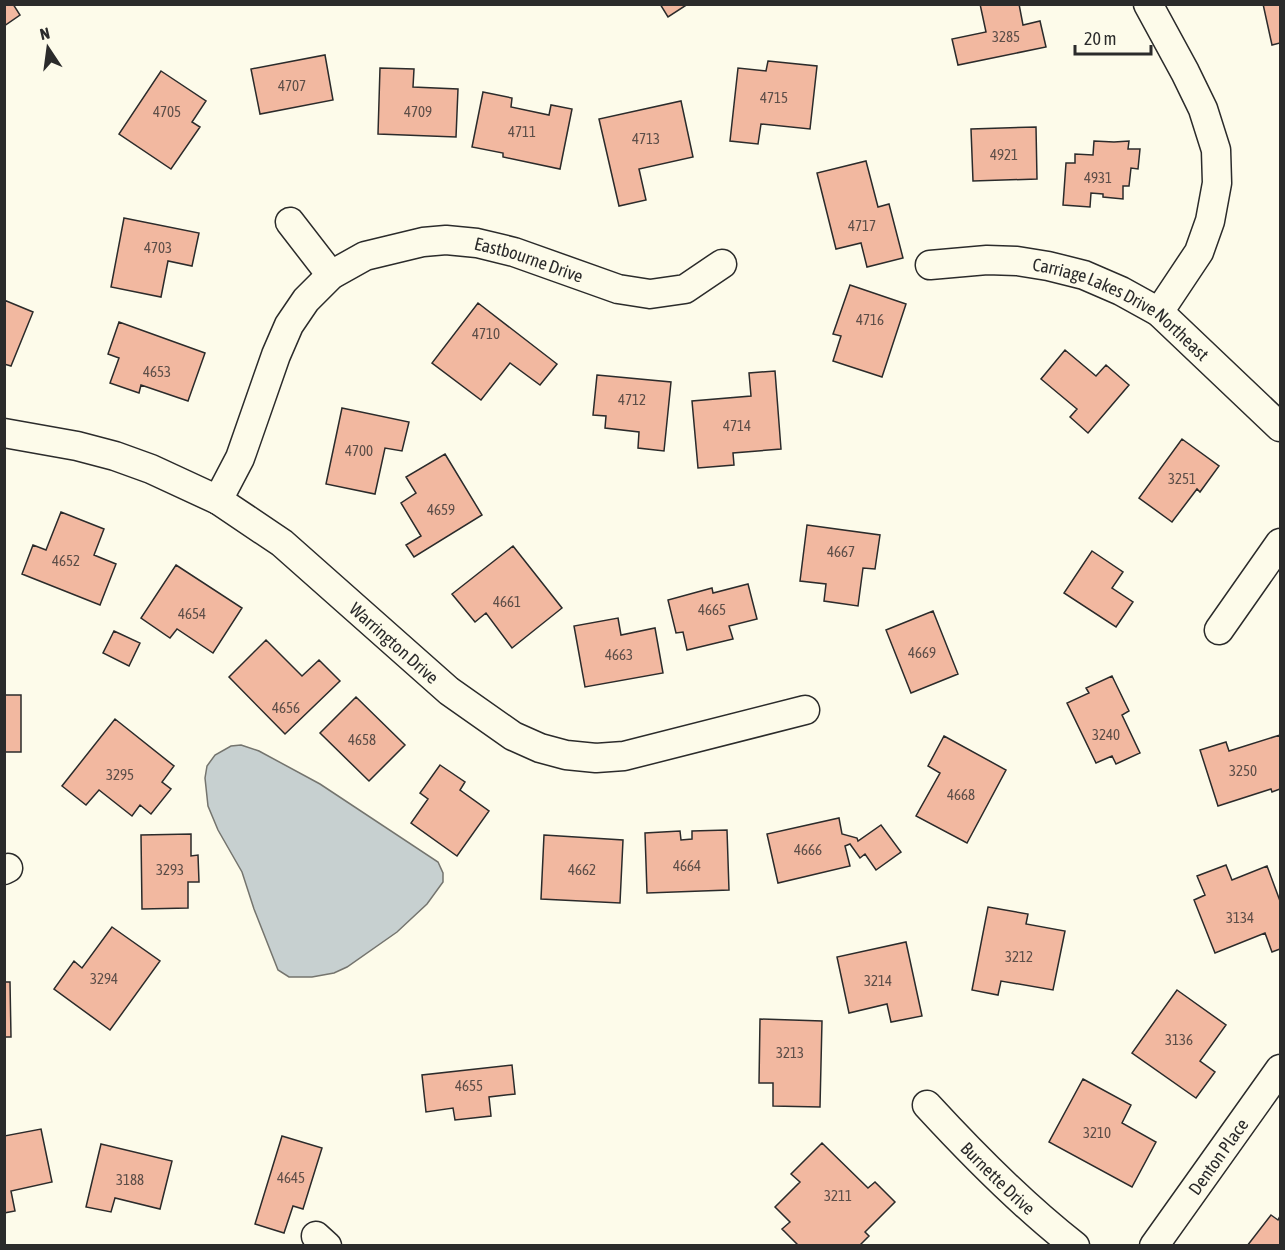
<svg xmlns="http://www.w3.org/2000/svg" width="1285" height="1250" viewBox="0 0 1285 1250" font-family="'Asap Condensed',sans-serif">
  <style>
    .water { fill: #c7d0d0; stroke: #74746e; stroke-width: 1.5 }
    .building { fill: #f2b8a0; stroke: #2b2b2b; stroke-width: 1.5 }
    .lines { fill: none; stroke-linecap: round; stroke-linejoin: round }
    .minor-casing { stroke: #2b2b2b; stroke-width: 31 }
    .minor { stroke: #fdfbea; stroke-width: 28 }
    .labels { text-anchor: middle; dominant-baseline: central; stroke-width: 4.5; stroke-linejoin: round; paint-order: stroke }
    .number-label { font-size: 15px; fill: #5d4e48 }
    .street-label { font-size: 18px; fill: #2b2b2b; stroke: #fdfbea }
  </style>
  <rect width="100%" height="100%" fill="#fdfbea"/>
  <path class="water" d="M 241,745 L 259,751 L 320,784 L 438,862 L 443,873 L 443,882 L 427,904 L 397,932 L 347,967 L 334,973 L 312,977 L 289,977 L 278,970 L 254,909 L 242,872 L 218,830 L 208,806 L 205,778 L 207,766 L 215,755 L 231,746 Z"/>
  <path class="building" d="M 4,4 L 13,4 L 20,15 L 4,26 Z
    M 660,4 L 688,4 L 668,17 Z
    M 980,4 L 1019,4 L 1023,25 L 1040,21 L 1046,47 L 958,65 L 952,39 L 986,32 Z
    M 1263,4 L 1280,4 L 1280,43 L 1272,45 Z
    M 325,55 L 333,100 L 260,114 L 251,69 Z
    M 768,61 L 817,66 L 810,129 L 761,124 L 758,144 L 730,141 L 738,68 L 766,71 Z
    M 380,68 L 414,69 L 413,87 L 458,89 L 456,137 L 378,134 Z
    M 161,71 L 206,101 L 192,122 L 200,127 L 171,169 L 119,134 Z
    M 483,92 L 512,98 L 511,107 L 549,115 L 551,105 L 572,109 L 560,169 L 503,157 L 503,153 L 472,147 Z
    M 681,101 L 693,157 L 639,169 L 646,200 L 619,206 L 599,119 Z
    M 1036,127 L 1037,179 L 973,181 L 971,129 Z
    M 1094,141 L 1114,142 L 1129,141 L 1128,149 L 1140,149 L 1138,169 L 1131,168 L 1129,186 L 1123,186 L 1123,199 L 1103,197 L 1103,194 L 1091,193 L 1090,207 L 1063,205 L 1066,163 L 1075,163 L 1075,154 L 1093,155 Z
    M 866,161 L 878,207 L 889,204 L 903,258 L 867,267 L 861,243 L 836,249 L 817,173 Z
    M 124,218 L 199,233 L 192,266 L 168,261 L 161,297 L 111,287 Z
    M 850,285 L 906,304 L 882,377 L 833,361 L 841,336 L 833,334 Z
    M 4,300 L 33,312 L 11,366 L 4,364 Z
    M 478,303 L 557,364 L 540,385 L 510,363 L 481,400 L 432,363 Z
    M 119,322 L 205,353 L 188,401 L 141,385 L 139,393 L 110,383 L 119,358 L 108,354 Z
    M 1065,350 L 1096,376 L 1106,365 L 1129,385 L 1088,433 L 1070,417 L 1077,409 L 1041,379 Z
    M 775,371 L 781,449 L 733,453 L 734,465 L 698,468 L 692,401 L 751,396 L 749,373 Z
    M 597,375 L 671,382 L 664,451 L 638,448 L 639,432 L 605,428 L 606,416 L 593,415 Z
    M 342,408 L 409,422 L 402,451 L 385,448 L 375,494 L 326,484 Z
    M 1182,439 L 1219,466 L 1200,492 L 1197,489 L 1172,522 L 1139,498 Z
    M 445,454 L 482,515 L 414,557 L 406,545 L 421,536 L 401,503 L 416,493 L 406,477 Z
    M 61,512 L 104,529 L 94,555 L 116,564 L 100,605 L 22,574 L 33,545 L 46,550 Z
    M 807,525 L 880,535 L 875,569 L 863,568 L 858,606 L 824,601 L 826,584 L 800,581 Z
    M 513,546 L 562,608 L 512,648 L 486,613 L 475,622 L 452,594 Z
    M 1092,551 L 1123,572 L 1112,588 L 1133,602 L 1116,627 L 1064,593 Z
    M 176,565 L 242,608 L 213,653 L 177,629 L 170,638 L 141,618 Z
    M 748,584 L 757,619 L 729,626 L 733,639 L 687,650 L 683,632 L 676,633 L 668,600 L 712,588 L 713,593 Z
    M 933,611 L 958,674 L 911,693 L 886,630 Z
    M 618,618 L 621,635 L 655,628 L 663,673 L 585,687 L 574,626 Z
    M 114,631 L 140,643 L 129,666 L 103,653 Z
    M 266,640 L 302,676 L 319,660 L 340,681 L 285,734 L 229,677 Z
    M 1112,676 L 1129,711 L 1122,715 L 1140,753 L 1116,764 L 1112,756 L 1096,763 L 1067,703 L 1089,693 L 1086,688 Z
    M 4,695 L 21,695 L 21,752 L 4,752 Z
    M 356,697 L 405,745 L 369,781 L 320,733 Z
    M 115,719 L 174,766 L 162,782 L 171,789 L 151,814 L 140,805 L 132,816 L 99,790 L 86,805 L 62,786 Z
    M 1280,735 L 1280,789 L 1272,792 L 1271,789 L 1218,806 L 1200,750 L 1226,742 L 1229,751 Z
    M 944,736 L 1006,770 L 967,843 L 916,816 L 940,773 L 928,766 Z
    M 440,765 L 465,782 L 460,790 L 489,811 L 457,856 L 411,823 L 428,799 L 420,793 Z
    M 839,818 L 842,834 L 857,838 L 858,841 L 881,825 L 901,852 L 876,870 L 865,854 L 860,858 L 850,844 L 845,846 L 850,866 L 778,883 L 767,834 Z
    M 727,830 L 729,890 L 647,893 L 645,833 L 680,831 L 681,840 L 692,839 L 692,831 Z
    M 191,834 L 191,856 L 198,855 L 199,882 L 188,882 L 188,908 L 142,909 L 141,835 Z
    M 544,835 L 623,840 L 620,903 L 541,899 Z
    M 1226,865 L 1232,880 L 1267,866 L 1280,901 L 1280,949 L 1272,952 L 1265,933 L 1215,953 L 1194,900 L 1205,895 L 1197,876 Z
    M 988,907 L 1028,914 L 1026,924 L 1065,931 L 1053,990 L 1001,981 L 998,995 L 972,990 Z
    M 112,927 L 160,961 L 110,1030 L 54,989 L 74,961 L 82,968 Z
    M 906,942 L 922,1016 L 891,1022 L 887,1004 L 849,1013 L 837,957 Z
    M 4,982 L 10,982 L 11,1037 L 4,1037 Z
    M 1177,990 L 1226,1025 L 1200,1061 L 1215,1072 L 1196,1098 L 1132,1053 Z
    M 760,1019 L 822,1021 L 820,1107 L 773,1106 L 773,1083 L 759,1083 Z
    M 512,1065 L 515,1094 L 489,1097 L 491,1116 L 455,1120 L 453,1108 L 426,1112 L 422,1075 Z
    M 1083,1079 L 1131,1105 L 1122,1123 L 1156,1142 L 1132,1187 L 1049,1142 Z
    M 41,1129 L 52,1182 L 11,1191 L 15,1211 L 4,1213 L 4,1136 Z
    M 282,1136 L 322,1148 L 303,1209 L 293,1206 L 284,1233 L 255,1224 Z
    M 822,1143 L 868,1188 L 875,1182 L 895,1202 L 865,1232 L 869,1236 L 859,1246 L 799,1246 L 782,1229 L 790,1222 L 775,1207 L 800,1182 L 791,1174 Z
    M 101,1144 L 172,1161 L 160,1209 L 115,1198 L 111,1212 L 86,1207 Z
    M 1271,1215 L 1278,1220 L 1280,1216 L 1280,1246 L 1247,1246 Z"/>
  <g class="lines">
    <defs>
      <g id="minor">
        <path d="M 1148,4 L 1185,72 L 1203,109 L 1216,150 L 1217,183 L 1210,221 L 1199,252 L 1159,312"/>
        <path d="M 290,222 L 331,275"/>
        <path id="s1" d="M 930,265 L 987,260 L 1017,261 L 1048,266 L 1084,275 L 1121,291 L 1159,312 L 1280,427"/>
        <path id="s2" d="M 4,433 L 77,446 L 115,456 L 151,469 L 218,500 L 282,543 L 449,691 L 513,736 L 540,748 L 566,755 L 596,758 L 624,756 L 805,710"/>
        <path id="s3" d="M 218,500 L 240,458 L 276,355 L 289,325 L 306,300 L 331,275 L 365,256 L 423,242 L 446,240 L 477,243 L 514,252 L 618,289 L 650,294 L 685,289 L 722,264"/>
        <path d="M 1219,630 L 1280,543"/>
        <path d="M 4,870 L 8,868"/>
        <path id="s4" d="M 927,1105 C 973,1155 1021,1204 1075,1246"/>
        <path d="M 316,1236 L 327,1246"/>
        <path id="s5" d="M 1154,1246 L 1280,1069"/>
      </g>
    </defs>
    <use href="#minor" class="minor-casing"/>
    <use href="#minor" class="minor"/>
  </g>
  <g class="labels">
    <g class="number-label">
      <text x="1006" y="36">3285</text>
      <text x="292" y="85">4707</text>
      <text x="774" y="97">4715</text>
      <text x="167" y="111">4705</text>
      <text x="418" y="111">4709</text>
      <text x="522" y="131">4711</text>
      <text x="646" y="138">4713</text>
      <text x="1004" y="154">4921</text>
      <text x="1098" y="177">4931</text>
      <text x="862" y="225">4717</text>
      <text x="158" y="247">4703</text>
      <text x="870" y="319">4716</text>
      <text x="486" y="333">4710</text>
      <text x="157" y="371">4653</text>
      <text x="632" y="399">4712</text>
      <text x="737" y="425">4714</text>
      <text x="359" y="450">4700</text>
      <text x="1182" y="478">3251</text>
      <text x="441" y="509">4659</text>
      <text x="841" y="551">4667</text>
      <text x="66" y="560">4652</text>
      <text x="507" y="601">4661</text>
      <text x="712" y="609">4665</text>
      <text x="192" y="613">4654</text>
      <text x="922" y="652">4669</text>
      <text x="619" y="654">4663</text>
      <text x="286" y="707">4656</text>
      <text x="1106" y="734">3240</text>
      <text x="362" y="739">4658</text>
      <text x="1243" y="770">3250</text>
      <text x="120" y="774">3295</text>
      <text x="961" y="794">4668</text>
      <text x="808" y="849">4666</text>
      <text x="687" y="865">4664</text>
      <text x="170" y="869">3293</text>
      <text x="582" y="869">4662</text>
      <text x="1240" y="917">3134</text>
      <text x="1019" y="956">3212</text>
      <text x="104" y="978">3294</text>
      <text x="878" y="980">3214</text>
      <text x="1179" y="1039">3136</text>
      <text x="790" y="1052">3213</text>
      <text x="469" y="1085">4655</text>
      <text x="1097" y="1132">3210</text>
      <text x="291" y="1177">4645</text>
      <text x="130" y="1179">3188</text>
      <text x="838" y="1195">3211</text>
    </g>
    <g class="street-label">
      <text stroke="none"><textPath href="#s3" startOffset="462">Eastbourne Drive</textPath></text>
      <text stroke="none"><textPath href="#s1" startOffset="204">Carriage Lakes Drive Northeast</textPath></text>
      <text stroke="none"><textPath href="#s2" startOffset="453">Warrington Drive</textPath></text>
      <text stroke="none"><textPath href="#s5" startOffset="110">Denton Place</textPath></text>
      <text stroke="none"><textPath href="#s4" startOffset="102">Burnette Drive</textPath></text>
    </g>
  </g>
  <rect width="1285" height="1250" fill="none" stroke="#2b2b2b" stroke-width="12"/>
  <g transform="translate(48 48) rotate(347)" stroke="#fdfbea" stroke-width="4.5" paint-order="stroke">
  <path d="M0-4.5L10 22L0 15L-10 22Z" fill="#2b2b2b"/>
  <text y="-9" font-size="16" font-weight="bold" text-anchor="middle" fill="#2b2b2b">N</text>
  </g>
  <path d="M1075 45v9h76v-9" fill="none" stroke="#2b2b2b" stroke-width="3"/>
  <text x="1084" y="45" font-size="18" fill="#2b2b2b" stroke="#fdfbea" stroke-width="4.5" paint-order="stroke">20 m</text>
</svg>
